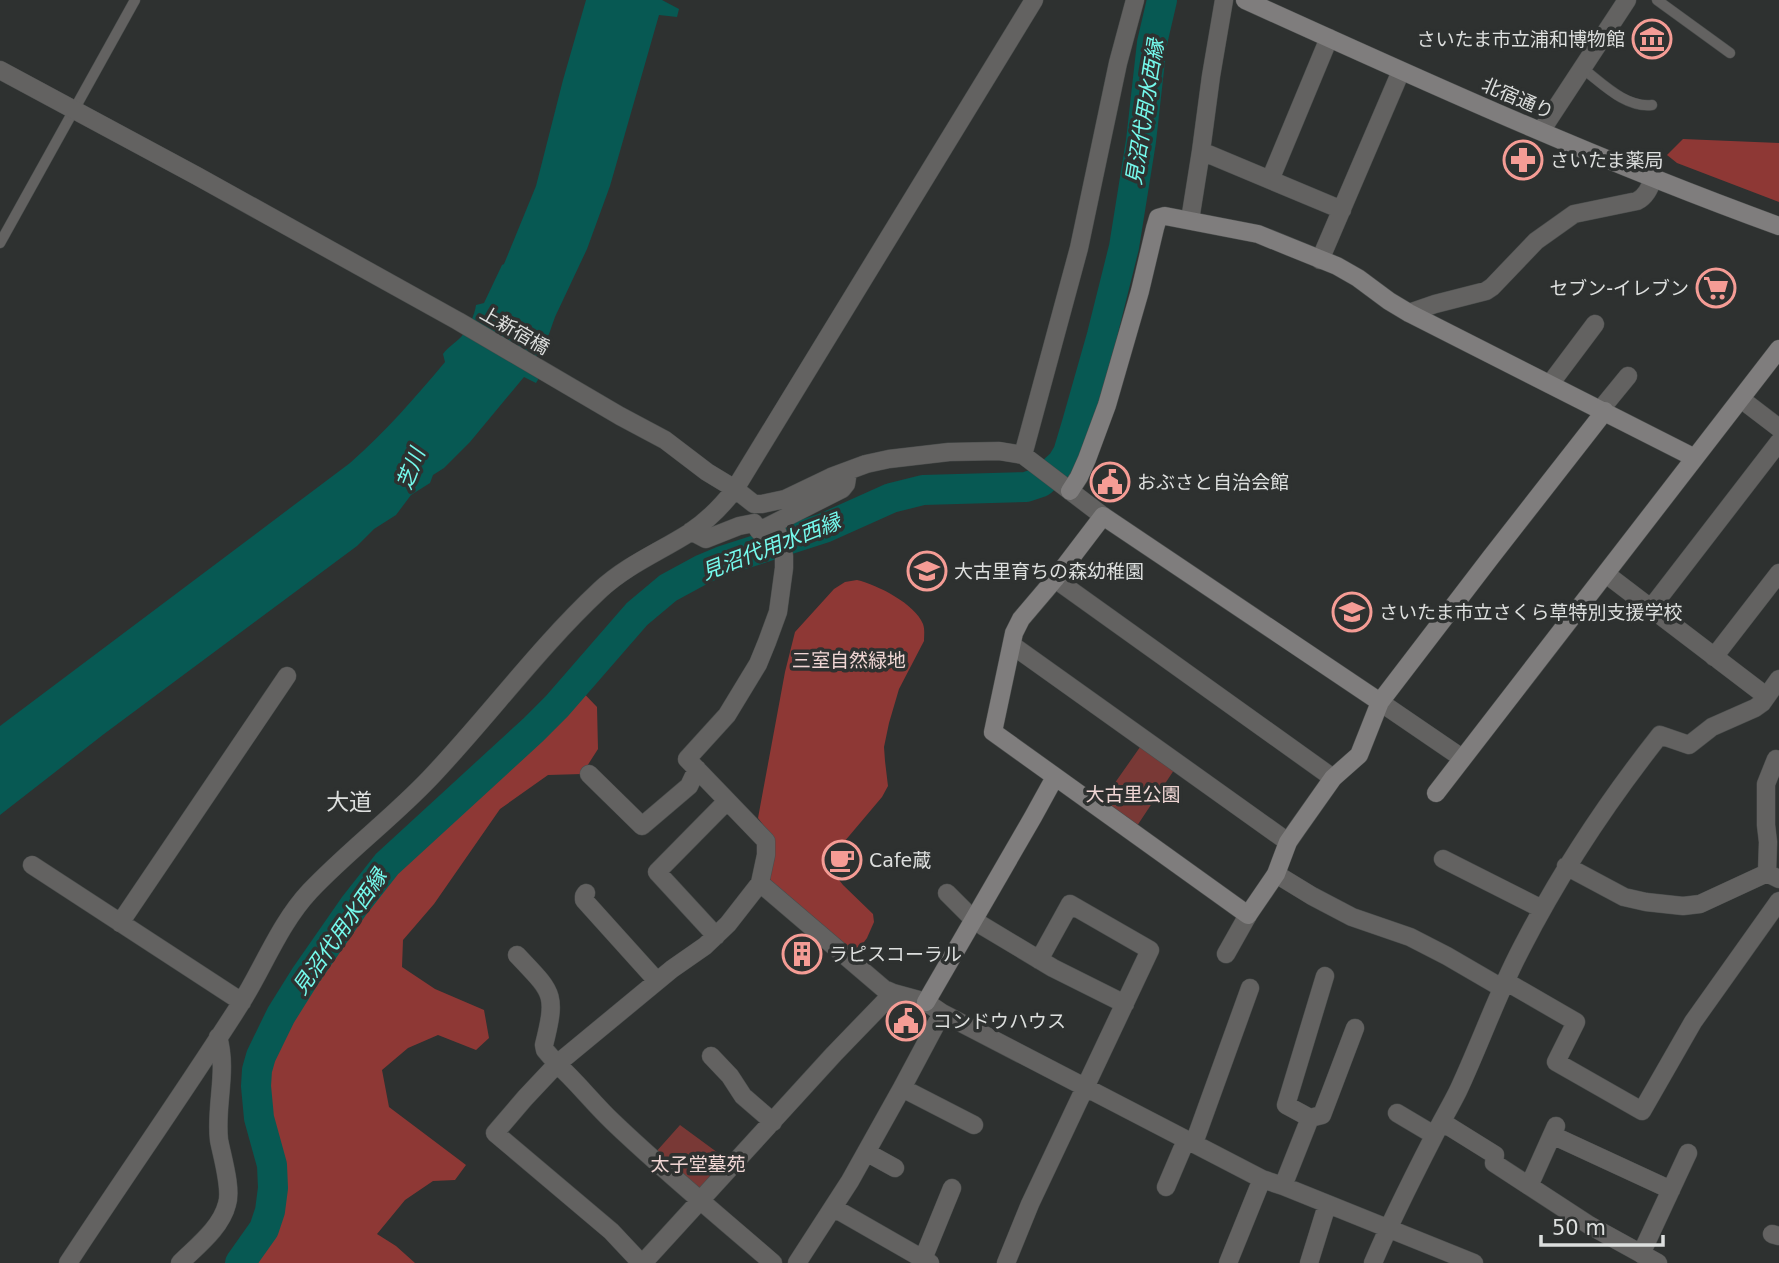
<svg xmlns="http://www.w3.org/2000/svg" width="1779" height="1263" viewBox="0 0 1779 1263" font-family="'DejaVu Sans','Noto Sans JP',sans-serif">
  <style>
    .green { fill: #793936 }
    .forest { fill: #8e3835 }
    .water { fill: #075953 }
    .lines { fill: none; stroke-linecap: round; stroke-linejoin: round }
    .river { stroke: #075953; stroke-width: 30 }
    .lane-casing { stroke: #4a4d4c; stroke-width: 11 }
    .street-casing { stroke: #4a4d4c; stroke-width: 19 }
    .secondary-casing { stroke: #4a4d4c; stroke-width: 19 }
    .lane { stroke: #636261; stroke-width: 10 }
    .street { stroke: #636261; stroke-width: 18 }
    .secondary { stroke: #7f7d7d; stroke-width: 18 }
    .labels { text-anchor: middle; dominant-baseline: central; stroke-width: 7; stroke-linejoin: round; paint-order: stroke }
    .poi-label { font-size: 19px; fill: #dddfde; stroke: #2e3130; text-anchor: start }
    .street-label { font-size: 19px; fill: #dddfde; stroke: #2e3130 }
    .park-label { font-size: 19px; fill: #f0d6d4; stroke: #2e3130 }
    .water-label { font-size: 21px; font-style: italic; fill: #75faed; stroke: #2e3130 }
    .quarter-label { font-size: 23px; fill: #dddfde; stroke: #2e3130 }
  </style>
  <rect width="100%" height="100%" fill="#2e3130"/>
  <path class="green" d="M 1145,740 L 1178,764 L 1133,832 L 1098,807 Z
    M 680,1125 L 729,1161 L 702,1190 L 655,1153 Z"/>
  <path class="forest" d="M 1683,139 L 1779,143 L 1779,202 L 1677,163 L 1667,155 Z
    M 857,580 C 878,585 915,604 923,624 C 925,630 924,635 924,641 L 899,689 L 889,723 L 884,747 L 885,761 L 888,786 L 882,797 L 828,861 L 828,866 L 843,885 L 873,914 L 874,922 L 867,938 L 861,946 L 851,950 L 773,885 L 769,877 L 774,839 L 758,818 L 785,672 L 795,632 L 834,589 L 845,582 Z
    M 572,681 L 597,707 L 598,749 L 582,774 L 548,775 L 500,809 L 434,904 L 403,940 L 402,967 L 435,989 L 484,1010 L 489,1038 L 476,1050 L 438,1035 L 408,1048 L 382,1070 L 389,1107 L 466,1165 L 455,1180 L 433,1181 L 405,1200 L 377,1234 L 396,1246 L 415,1263 L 242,1263 L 264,1229 L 274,1143 L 268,1114 L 264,1083 L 275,1049 L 290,1017 L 332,949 L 370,893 L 520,724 Z"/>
  <path class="water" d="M 586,0 L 662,0 L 679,9 L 677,17 L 659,15 L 610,186 L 587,249 L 555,317 L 549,334 L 528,371 L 539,378 L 536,383 L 524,377 L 470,442 L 444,468 L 433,475 L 430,483 L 411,495 L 396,515 L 374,529 L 357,546 L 104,734 L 0,815 L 0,726 L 350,463 C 385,432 415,398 445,362 L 443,354 C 448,347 455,343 461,337 C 468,330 475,314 476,305 L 484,303 L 502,265 L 504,264 L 536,186 L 563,80 Z"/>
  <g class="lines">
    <path class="river" d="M 240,1263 L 264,1229 L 270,1211 L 273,1188 L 272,1165 L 259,1118 L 256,1086 L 257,1070 L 261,1056 L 281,1015 L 306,975 L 354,906 L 387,864 L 533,730 L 557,706 L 637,614 L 668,588 L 703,569 L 722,561 L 824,528 L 891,498 L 923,490 L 1026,487 L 1041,482 L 1062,463 L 1068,453 L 1077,423 L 1102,335 L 1124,247 L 1141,141 L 1152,43 L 1162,0"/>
    <defs>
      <path id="lane" d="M 1657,0 L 1730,53
        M 1582,68 C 1602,83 1625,108 1652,105
        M 0,243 L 135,0"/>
      <path id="street" d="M 1224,0 L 1211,76 L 1201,151 L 1342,210
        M 0,70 L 197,176 L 458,321 L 620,416 L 665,440 L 707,472 L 735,489 L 754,504 L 762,504 L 785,499 L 831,477 L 866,464 L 889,459 L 949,452 L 999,451 L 1023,455 L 1103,516
        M 1541,131 L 1627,0
        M 1270,180 L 1329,38
        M 1190,220 L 1201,151
        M 1320,260 L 1401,71
        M 1409,313 L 1435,304 L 1486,291 L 1492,287 L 1536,241 L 1574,214 L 1637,201 C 1647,196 1650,186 1654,177
        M 1550,384 L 1595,324
        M 1741,399 L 1779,428
        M 1601,409 L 1628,376
        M 1023,455 L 1079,248 L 1118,63 L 1135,0
        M 691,531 L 706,539 L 739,526 L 754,523 L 759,531 L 842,489 L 846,484 L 848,471
        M 1606,574 L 1766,696
        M 1055,579 L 1333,778
        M 1651,608 L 1779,442
        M 1012,645 L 1288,842
        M 1714,657 L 1779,573
        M 1380,702 L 1462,758
        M 589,774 L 642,826 L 689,786 L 697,769
        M 1443,859 L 1542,909
        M 32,865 L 242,1002
        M 1566,866 L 1624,897 L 1646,902 L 1683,906 L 1700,904 L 1767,873 L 1779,879
        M 1767,873 L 1768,842 L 1766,825 L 1766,784 L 1776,759 L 1779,761
        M 1276,874 L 1312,896 L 1352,917 L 1410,937 L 1447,956 L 1502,988
        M 760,883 L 884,989 L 893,993 L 926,1002 L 942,1013 L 1262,1179 L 1283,1186 L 1474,1263
        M 586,893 L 584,896 L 584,900 L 657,981
        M 947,893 L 973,919 L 983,926 L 1053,968 L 1125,1004
        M 120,923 L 287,676
        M 716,936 L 657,872 L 727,801
        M 1226,954 L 1248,915
        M 517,955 C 553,993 557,993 544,1045 L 545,1050 L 557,1064 L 672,969 L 705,946 L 728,924 L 760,883 L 766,855 L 766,841 L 687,759 L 727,715 L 758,664 L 767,642 L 778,612 L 784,568 L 784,556 L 775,524
        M 1505,981 L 1576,1022 L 1556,1062 L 1642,1111 L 1693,1022 L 1779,901
        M 711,1056 L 730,1076 L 743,1096 L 773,1122
        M 902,1088 L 974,1125
        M 1397,1113 L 1434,1135
        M 1310,1118 L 1322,1115 L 1355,1028
        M 1442,1122 L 1495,1155 L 1494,1163 L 1589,1225 L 1658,1263
        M 1552,1135 L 1671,1190
        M 1194,1143 L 1250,988
        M 866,1152 L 895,1168
        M 1283,1186 L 1310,1118 L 1286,1105 L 1325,976
        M 1529,1186 L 1556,1126
        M 1166,1187 L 1186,1140
        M 834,1208 L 930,1263
        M 1772,1234 L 1779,1236
        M 1641,1254 L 1688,1153
        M 923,1259 L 952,1188
        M 68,1263 C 125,1176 185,1091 241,1003 C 264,966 280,923 310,891 C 348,851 392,818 430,778 C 488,717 538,648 600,590 C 627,565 659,552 689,533 C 707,521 722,506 735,489 L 1034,0
        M 180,1263 C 197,1246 221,1228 227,1204 C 232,1189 222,1156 219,1140 C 215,1106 228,1071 218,1037
        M 641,1263 L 611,1231 L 495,1133 L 525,1098 L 557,1064 C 577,1082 593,1103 613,1122 C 664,1171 719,1216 773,1263
        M 643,1263 L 834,1054 L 893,993
        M 797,1263 L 850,1181 L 902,1088 L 942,1013
        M 1006,1263 L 1030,1204 L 1150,950 L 1070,904 L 1039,960
        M 1228,1263 L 1262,1179
        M 1309,1263 L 1327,1205
        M 1373,1263 C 1391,1220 1412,1179 1433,1138 C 1441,1122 1450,1107 1458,1091 C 1480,1044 1497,995 1521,949 C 1560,873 1607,802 1660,735 L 1689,745 L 1712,727 L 1755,708 L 1762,703 L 1779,679"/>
      <path id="secondary" d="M 1245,0 C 1421,80 1597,160 1779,226
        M 1070,491 L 1079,477 L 1087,459 L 1107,405 L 1140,291 L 1155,228 L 1158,218 L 1165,216 L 1258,234 L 1337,266 L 1358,278 L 1389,301 L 1409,313 L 1695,458
        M 1380,702 L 1103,516 L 1055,579 L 1021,619 L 1014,633 L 993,732 L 1248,915 L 1276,874 L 1288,842 L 1297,829 L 1333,778 L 1359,755 L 1380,702 L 1491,557 L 1605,411
        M 1436,793 L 1779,349
        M 926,1002 L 1033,817 L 1055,777"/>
    </defs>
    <use href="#lane" class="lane-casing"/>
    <use href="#street" class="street-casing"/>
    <use href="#secondary" class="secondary-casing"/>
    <use href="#lane" class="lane"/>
    <use href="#street" class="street"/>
    <use href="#secondary" class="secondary"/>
  </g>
  <defs>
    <symbol id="museum-ring" viewBox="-11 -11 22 22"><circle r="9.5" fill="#2e3130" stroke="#f59c95" stroke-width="1.5"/><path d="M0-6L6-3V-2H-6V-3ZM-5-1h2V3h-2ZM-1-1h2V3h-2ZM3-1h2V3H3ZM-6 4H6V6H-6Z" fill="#f59c95"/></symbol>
    <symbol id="pharmacy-ring" viewBox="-11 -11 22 22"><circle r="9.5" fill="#2e3130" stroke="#f59c95" stroke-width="1.5"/><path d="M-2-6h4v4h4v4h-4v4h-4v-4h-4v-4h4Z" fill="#f59c95"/></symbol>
    <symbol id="supermarket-ring" viewBox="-11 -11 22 22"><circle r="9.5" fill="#2e3130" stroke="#f59c95" stroke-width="1.5"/><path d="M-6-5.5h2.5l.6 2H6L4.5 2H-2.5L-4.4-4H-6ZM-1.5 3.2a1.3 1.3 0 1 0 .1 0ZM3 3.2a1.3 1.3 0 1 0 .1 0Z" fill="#f59c95"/></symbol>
    <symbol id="civic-ring" viewBox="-11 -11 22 22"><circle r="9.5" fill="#2e3130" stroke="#f59c95" stroke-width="1.5"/><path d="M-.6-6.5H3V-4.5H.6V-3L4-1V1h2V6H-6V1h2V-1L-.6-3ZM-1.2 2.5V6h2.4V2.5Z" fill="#f59c95"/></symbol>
    <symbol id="school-ring" viewBox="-11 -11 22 22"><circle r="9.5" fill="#2e3130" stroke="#f59c95" stroke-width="1.5"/><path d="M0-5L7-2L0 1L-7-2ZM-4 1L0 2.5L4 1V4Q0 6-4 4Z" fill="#f59c95"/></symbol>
    <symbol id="cafe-ring" viewBox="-11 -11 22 22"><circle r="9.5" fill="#2e3130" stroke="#f59c95" stroke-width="1.5"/><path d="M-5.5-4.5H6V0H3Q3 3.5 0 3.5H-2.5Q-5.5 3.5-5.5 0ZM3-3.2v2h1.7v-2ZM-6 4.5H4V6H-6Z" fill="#f59c95"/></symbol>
    <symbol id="building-ring" viewBox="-11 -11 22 22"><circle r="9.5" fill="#2e3130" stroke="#f59c95" stroke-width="1.5"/><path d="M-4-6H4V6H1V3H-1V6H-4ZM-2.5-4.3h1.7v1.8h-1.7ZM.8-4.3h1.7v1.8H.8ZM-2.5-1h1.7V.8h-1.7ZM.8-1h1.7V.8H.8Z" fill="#f59c95"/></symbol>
  </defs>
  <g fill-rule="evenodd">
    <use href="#museum-ring" x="1630" y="17" width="44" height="44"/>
    <use href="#pharmacy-ring" x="1501" y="138" width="44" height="44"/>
    <use href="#supermarket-ring" x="1694" y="266" width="44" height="44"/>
    <use href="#civic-ring" x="1088" y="460" width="44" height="44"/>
    <use href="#school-ring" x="905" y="549" width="44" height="44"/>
    <use href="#school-ring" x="1330" y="590" width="44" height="44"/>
    <use href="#cafe-ring" x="820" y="838" width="44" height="44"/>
    <use href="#building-ring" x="780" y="932" width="44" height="44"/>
    <use href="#civic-ring" x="884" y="999" width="44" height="44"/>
  </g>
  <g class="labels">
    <g class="poi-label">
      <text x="1625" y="39" text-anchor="end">さいたま市立浦和博物館</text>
      <text x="1550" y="160">さいたま薬局</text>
      <text x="1689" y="288" text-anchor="end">セブン-イレブン</text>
      <text x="1137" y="482">おぶさと自治会館</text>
      <text x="954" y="571">大古里育ちの森幼稚園</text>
      <text x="1379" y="612">さいたま市立さくら草特別支援学校</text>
      <text x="869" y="860">Cafe蔵</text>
      <text x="829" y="954">ラピスコーラル</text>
      <text x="933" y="1021">コンドウハウス</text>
    </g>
    <g class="street-label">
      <text transform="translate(1518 98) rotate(23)">北宿通り</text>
      <text transform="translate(515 330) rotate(30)">上新宿橋</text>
    </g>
    <g class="park-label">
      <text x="849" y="660">三室自然緑地</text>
      <text x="1133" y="794">大古里公園</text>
      <text x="698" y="1164">太子堂墓苑</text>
    </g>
    <g class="water-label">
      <text transform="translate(1145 112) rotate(-81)">見沼代用水西縁</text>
      <text transform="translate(411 469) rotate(-69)">芝川</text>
      <text transform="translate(771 547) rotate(-21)">見沼代用水西縁</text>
      <text transform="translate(340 932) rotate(-55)">見沼代用水西縁</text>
    </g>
    <g class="quarter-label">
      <text x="349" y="802">大道</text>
    </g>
  </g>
  <path d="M1541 1235v10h122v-10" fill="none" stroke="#dddfde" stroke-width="3.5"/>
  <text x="1552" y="1235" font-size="21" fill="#dddfde" stroke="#2e3130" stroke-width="5" paint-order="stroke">50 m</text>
</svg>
